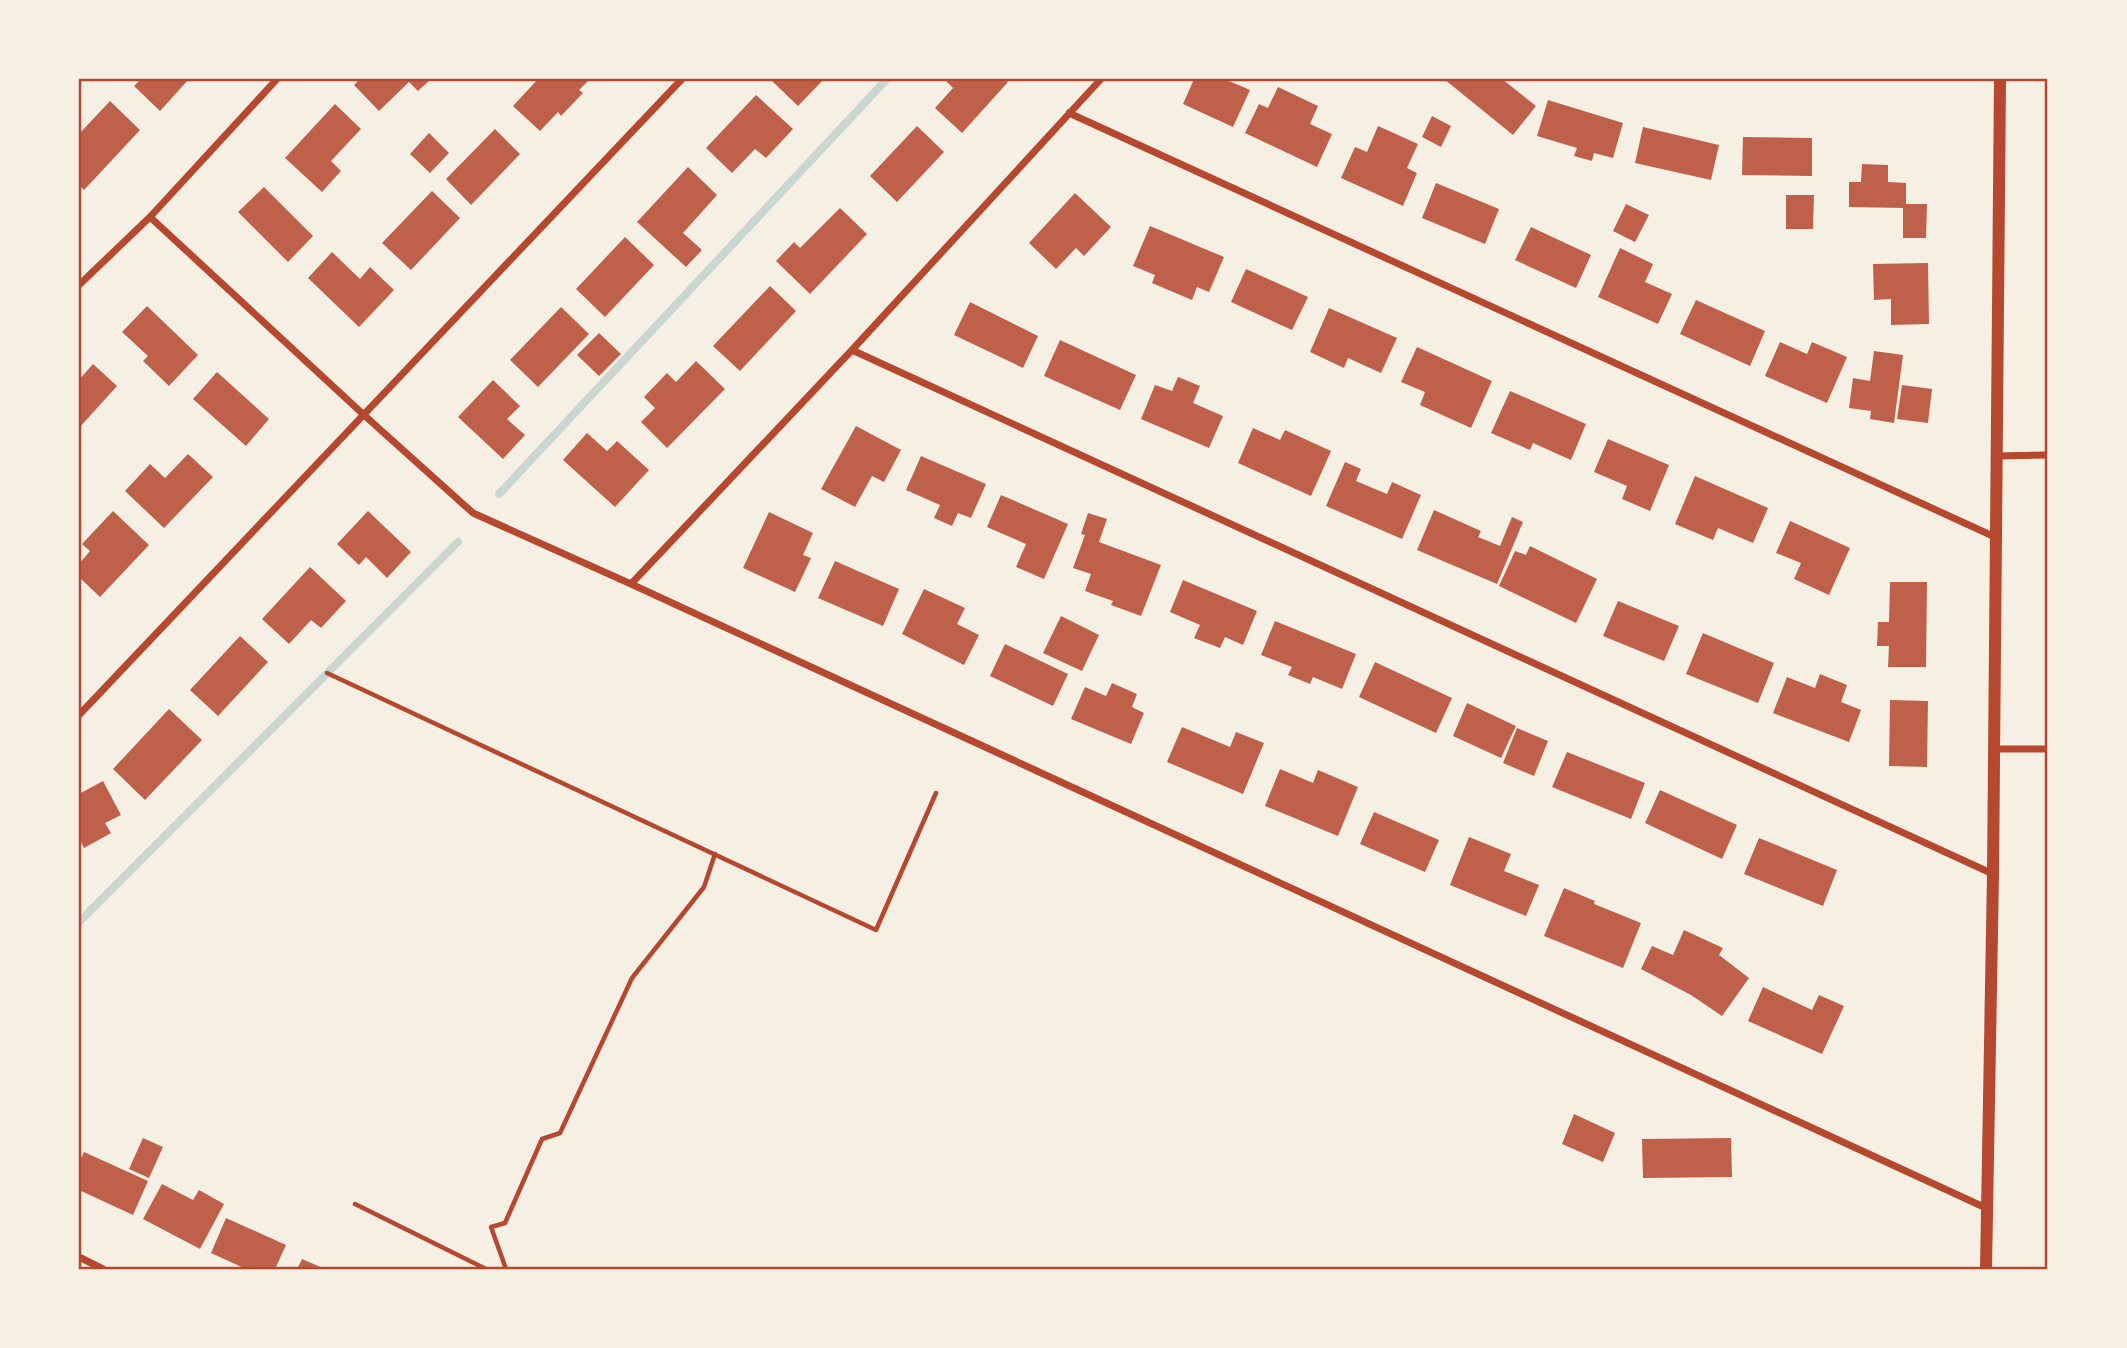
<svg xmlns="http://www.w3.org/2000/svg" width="2127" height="1348" viewBox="0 0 2127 1348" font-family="'Varela Round',sans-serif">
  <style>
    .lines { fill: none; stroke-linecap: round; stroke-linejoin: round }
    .stream { stroke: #c9d6d2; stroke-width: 8 }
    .building { fill: #bf614a }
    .path { stroke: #b5482f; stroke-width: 4.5 }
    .minor { stroke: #b5482f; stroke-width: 7 }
    .tertiary { stroke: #b5482f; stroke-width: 12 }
    .neatline { fill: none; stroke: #b5482f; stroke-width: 2.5 }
  </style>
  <rect width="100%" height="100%" fill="#f6efe4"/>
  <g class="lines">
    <path class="stream" d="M 499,494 L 887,79
      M 79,922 L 458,542"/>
  </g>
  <path class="building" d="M 141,79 L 189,79 L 160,111 L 134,86 Z
    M 360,79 L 431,79 L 418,91 L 409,82 L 379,111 L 354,85 Z
    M 538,79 L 590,79 L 579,90 L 583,93 L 561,116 L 558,112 L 540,131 L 513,106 Z
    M 774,79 L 824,79 L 798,106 L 772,81 Z
    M 948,79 L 1004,79 L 1008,82 L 962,133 L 935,108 L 953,88 L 946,81 Z
    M 1194,79 L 1230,79 L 1229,81 L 1250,90 L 1233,127 L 1183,104 Z
    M 1444,79 L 1502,79 L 1536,106 L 1513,135 Z
    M 1278,87 L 1318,106 L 1310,124 L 1332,134 L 1317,167 L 1245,133 L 1259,104 L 1268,108 Z
    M 756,95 L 793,129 L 766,158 L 755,149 L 732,173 L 706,148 Z
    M 1548,100 L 1623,123 L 1613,158 L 1594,153 L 1592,161 L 1574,156 L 1577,148 L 1537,136 Z
    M 110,101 L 140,130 L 84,190 L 79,185 L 79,134 Z
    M 335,104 L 361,129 L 331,161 L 341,171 L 322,192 L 285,158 Z
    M 1432,116 L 1451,126 L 1441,147 L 1422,137 Z
    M 917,126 L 944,152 L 897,202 L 870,176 Z
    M 1378,126 L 1418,144 L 1407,168 L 1417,173 L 1403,206 L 1341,178 L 1355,147 L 1367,152 Z
    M 1643,127 L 1719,145 L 1711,180 L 1635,163 Z
    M 495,129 L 520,154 L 471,205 L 446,179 Z
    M 429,133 L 449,153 L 430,173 L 410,154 Z
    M 1743,137 L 1812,138 L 1812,176 L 1742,175 Z
    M 1862,164 L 1888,165 L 1888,182 L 1906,183 L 1906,204 L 1927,204 L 1926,238 L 1903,238 L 1903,208 L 1849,207 L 1849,182 L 1861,182 Z
    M 688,167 L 717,195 L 683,233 L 702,250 L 686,267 L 637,222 Z
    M 1436,183 L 1499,209 L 1485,244 L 1422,218 Z
    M 264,187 L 313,236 L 288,262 L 238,212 Z
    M 432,191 L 460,218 L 411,270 L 382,243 Z
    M 1075,193 L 1111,227 L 1084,256 L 1076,248 L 1056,269 L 1029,243 Z
    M 1786,195 L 1814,195 L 1813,229 L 1786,229 Z
    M 1626,204 L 1649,215 L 1635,242 L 1613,231 Z
    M 840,208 L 867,234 L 810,294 L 776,261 L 794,242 L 800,248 Z
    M 1150,226 L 1224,257 L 1209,292 L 1197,287 L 1192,300 L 1152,283 L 1155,275 L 1133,266 Z
    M 1531,227 L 1591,255 L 1576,288 L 1515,260 Z
    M 625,237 L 654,265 L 605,317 L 576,289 Z
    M 1620,248 L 1653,264 L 1645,282 L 1672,294 L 1658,324 L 1598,297 Z
    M 332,252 L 360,279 L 370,267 L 394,290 L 359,327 L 308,278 Z
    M 1928,263 L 1929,324 L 1891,325 L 1891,299 L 1874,300 L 1873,264 Z
    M 1246,269 L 1308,297 L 1292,330 L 1231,302 Z
    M 770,286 L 796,311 L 740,371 L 713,346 Z
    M 1696,300 L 1765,331 L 1750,366 L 1680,334 Z
    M 970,302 L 1038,336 L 1023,368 L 954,335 Z
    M 147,306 L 198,355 L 169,386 L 143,361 L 148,356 L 122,332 Z
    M 561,307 L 589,334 L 538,387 L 510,360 Z
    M 1329,308 L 1397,338 L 1381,373 L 1348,358 L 1344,368 L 1310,352 Z
    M 599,333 L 621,354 L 599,376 L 577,355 Z
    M 1060,340 L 1136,375 L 1120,410 L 1044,376 Z
    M 1780,342 L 1807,354 L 1812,342 L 1847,357 L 1827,403 L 1765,376 Z
    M 1417,347 L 1492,381 L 1471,428 L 1420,405 L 1425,392 L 1401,382 Z
    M 1874,351 L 1903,355 L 1894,423 L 1870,419 L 1871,411 L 1849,408 L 1853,378 L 1870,381 Z
    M 696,361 L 725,389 L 667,448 L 641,422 L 655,408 L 644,397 L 667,373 L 676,382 Z
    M 93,364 L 117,386 L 79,428 L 79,380 Z
    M 217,372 L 269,419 L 246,446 L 193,399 Z
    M 1178,377 L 1200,386 L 1193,403 L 1223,416 L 1209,448 L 1141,419 L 1155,385 L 1172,391 Z
    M 493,380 L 520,406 L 507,419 L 525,435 L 503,459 L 458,417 Z
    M 1902,385 L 1932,389 L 1928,423 L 1897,419 Z
    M 1510,391 L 1586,424 L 1571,460 L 1533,443 L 1530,450 L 1491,433 Z
    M 856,426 L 901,450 L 884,482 L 872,476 L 855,507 L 821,489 Z
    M 1253,428 L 1280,440 L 1285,430 L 1331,451 L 1311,496 L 1238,463 Z
    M 587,433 L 607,451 L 617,441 L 649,470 L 615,507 L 563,460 Z
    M 1608,439 L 1669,465 L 1650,511 L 1622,499 L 1627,486 L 1594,472 Z
    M 188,454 L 213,477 L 164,528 L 125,491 L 150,464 L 165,478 Z
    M 921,456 L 986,484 L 971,518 L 958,513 L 952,526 L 934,518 L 940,505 L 906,490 Z
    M 1345,462 L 1361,469 L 1356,481 L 1387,494 L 1392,482 L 1421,495 L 1402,539 L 1326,506 Z
    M 1695,476 L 1768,508 L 1753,543 L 1718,528 L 1713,540 L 1675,524 Z
    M 1001,495 L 1068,524 L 1044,579 L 1016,567 L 1026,544 L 987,527 Z
    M 1434,510 L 1481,531 L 1478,537 L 1500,546 L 1512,517 L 1523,522 L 1497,584 L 1417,550 Z
    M 113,511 L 149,545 L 100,597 L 79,577 L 79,564 L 90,551 L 82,544 Z
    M 368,511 L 411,552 L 387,578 L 366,557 L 359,565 L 337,544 Z
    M 769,512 L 813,533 L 803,555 L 811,558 L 795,592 L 743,568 Z
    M 1088,513 L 1107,519 L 1099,542 L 1161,565 L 1141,616 L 1111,605 L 1113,601 L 1085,591 L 1091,574 L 1073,568 L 1085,535 L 1081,534 Z
    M 1790,521 L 1850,548 L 1829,595 L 1794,579 L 1801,563 L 1776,553 Z
    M 1530,546 L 1597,579 L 1576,623 L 1499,586 L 1515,551 L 1526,555 Z
    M 835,561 L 899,589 L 883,626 L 818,598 Z
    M 310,567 L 346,601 L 321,628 L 311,620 L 289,644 L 262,619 Z
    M 1183,580 L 1257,611 L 1243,645 L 1225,637 L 1220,648 L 1194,638 L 1200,625 L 1170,612 Z
    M 1890,582 L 1927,582 L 1926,667 L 1888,667 L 1889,646 L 1877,646 L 1878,622 L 1889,622 Z
    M 924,589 L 965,608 L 957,624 L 979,635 L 964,665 L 902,634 Z
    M 1618,601 L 1679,626 L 1664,661 L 1603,636 Z
    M 1061,616 L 1099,635 L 1082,671 L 1043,653 Z
    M 1275,621 L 1356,654 L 1342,689 L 1313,677 L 1310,684 L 1288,675 L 1292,667 L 1261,655 Z
    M 1703,633 L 1774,663 L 1758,703 L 1686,674 Z
    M 240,636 L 268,662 L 218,716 L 190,690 Z
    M 1005,644 L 1068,674 L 1053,706 L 990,676 Z
    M 1375,662 L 1452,698 L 1436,733 L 1359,697 Z
    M 1820,674 L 1847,685 L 1841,702 L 1861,710 L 1849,742 L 1773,713 L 1787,677 L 1815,688 Z
    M 1112,683 L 1137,694 L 1132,707 L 1144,713 L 1131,744 L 1071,719 L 1085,687 L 1106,696 Z
    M 1890,700 L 1928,701 L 1927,767 L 1889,766 Z
    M 1467,703 L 1516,726 L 1501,758 L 1453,736 Z
    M 169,709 L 202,740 L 145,800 L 113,769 Z
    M 1182,727 L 1230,747 L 1236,732 L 1264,743 L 1243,794 L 1167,762 Z
    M 1517,728 L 1548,741 L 1534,776 L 1503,763 Z
    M 1567,752 L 1645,783 L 1631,819 L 1552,787 Z
    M 1280,769 L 1313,783 L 1318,770 L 1358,787 L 1338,836 L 1265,806 Z
    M 103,781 L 121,815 L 105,823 L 111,833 L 84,848 L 79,838 L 79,794 Z
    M 1660,790 L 1737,825 L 1722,859 L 1645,823 Z
    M 1374,812 L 1439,840 L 1425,872 L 1360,844 Z
    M 1469,837 L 1511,854 L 1504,871 L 1539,885 L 1526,916 L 1450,885 Z
    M 1759,838 L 1837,870 L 1823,906 L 1744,874 Z
    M 1564,888 L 1595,901 L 1594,904 L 1641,923 L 1623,968 L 1544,936 Z
    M 1684,930 L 1723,948 L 1719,955 L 1749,978 L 1722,1016 L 1691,995 L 1641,969 L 1652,946 L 1673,955 Z
    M 1763,987 L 1812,1010 L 1819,995 L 1844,1006 L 1822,1054 L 1748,1021 Z
    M 1574,1114 L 1615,1133 L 1603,1162 L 1562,1144 Z
    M 143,1138 L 163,1147 L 149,1178 L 129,1169 Z
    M 1731,1138 L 1732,1177 L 1643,1178 L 1642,1139 Z
    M 84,1152 L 148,1181 L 133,1215 L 79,1190 L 79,1162 Z
    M 162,1184 L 193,1200 L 199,1190 L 224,1204 L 200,1249 L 143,1219 Z
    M 226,1218 L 286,1245 L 275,1269 L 246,1269 L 211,1253 Z
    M 302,1259 L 325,1269 L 297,1269 Z"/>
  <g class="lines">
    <path class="path" d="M 327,673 L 876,930 L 936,793
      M 355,1204 L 486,1269
      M 506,1269 L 491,1227 L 505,1223 L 542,1139 L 560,1133 L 632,978 L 704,887 L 715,854"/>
    <path class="minor" d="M 1069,113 L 1995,537
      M 150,217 L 364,415 L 473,513 L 631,584 L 1986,1208
      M 79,285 L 150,217 L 277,79
      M 852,350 L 1993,874
      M 1996,456 L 2048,455
      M 631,584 L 852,350 L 1101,79
      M 79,715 L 682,79
      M 1994,749 L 2048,749
      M 79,1257 L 103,1269"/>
    <path class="tertiary" d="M 1986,1269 L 1993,874 L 2000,79"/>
  </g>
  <rect width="2127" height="1348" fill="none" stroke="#f6efe4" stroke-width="161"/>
  <rect x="80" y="80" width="1966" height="1188" class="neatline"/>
</svg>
